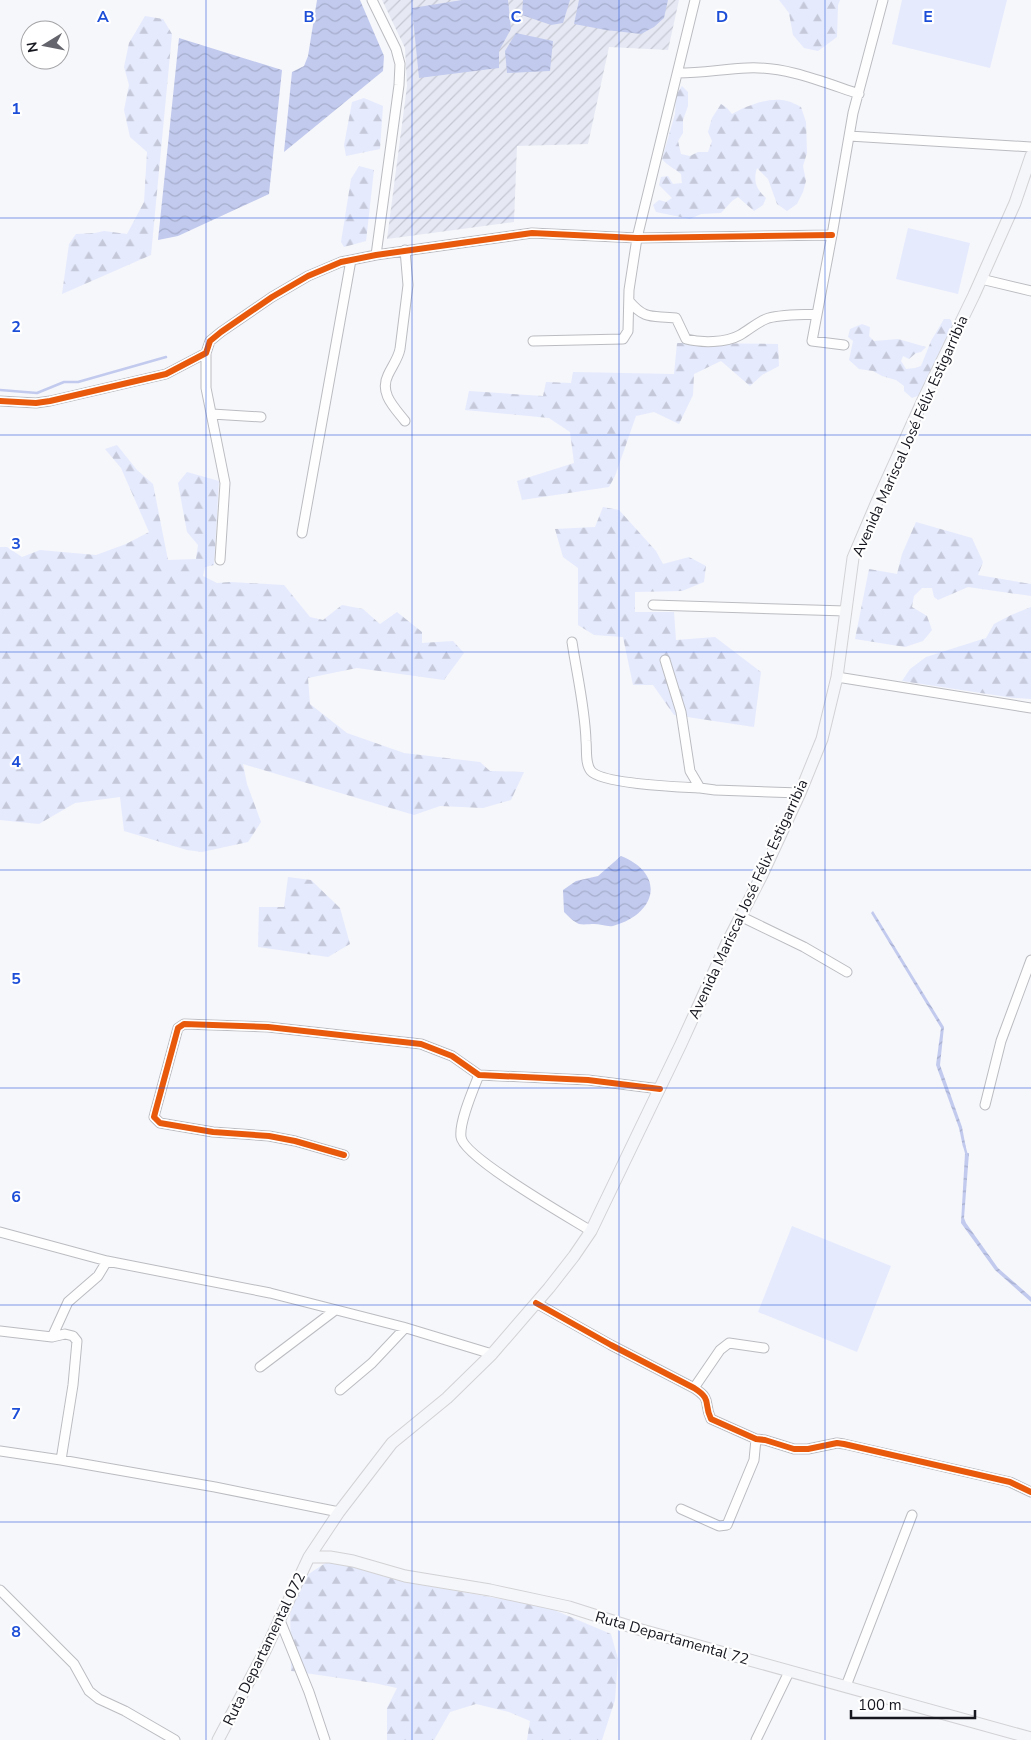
<svg xmlns="http://www.w3.org/2000/svg" width="1031" height="1740" viewBox="0 0 1031 1740" font-family="'Nunito Sans',sans-serif">
  <style>
    .industrial { fill: url(#industrial-furrows) }
    .forest { fill: url(#forest-firs) }
    .park { fill: #e5eafd }
    .water { fill: url(#water-waves) }
    .lines { fill: none; stroke-linecap: round; stroke-linejoin: round }
    .stream { stroke: #c2caee; stroke-width: 2.5 }
    .minor-casing { stroke: #bbbcc1; stroke-width: 11 }
    .major-casing { stroke: #d2d2d5; stroke-width: 13 }
    .minor { stroke: #fefefe; stroke-width: 9 }
    .major { stroke: #f5f6f9; stroke-width: 11 }
    .cycleway-casing { stroke: #fff; stroke-width: 9 }
    .cycleway { stroke: #e8590c; stroke-width: 6 }
    .grid { fill: none; stroke: #1d4ed8; stroke-width: 1; stroke-opacity: 0.55 }
    .labels { text-anchor: middle; dominant-baseline: central; stroke-width: 4.5; stroke-linejoin: round; paint-order: stroke }
    .street-label { font-size: 15px; fill: #16171f; stroke: #fff }
    .grid-label { font-size: 16px; text-anchor: middle; font-weight: bold; fill: #1d4ed8; stroke: #fff; stroke-width: 4.5; stroke-linejoin: round; paint-order: stroke }
  </style>
  <defs>
    <pattern id="industrial-furrows" width="10" height="10" patternUnits="userSpaceOnUse" patternTransform="scale(1.25)"><rect width="10" height="10" fill="#e6e9f4"/><path d="M-1 1l2-2M0 10L10 0M9 11l2-2" fill="none" stroke="#c5c7d1"/></pattern>
    <pattern id="forest-firs" width="22" height="20" patternUnits="userSpaceOnUse" patternTransform="scale(1.25)"><rect width="22" height="20" fill="#e5eafd"/><path d="M5 1l3.5 6h-7zM16 11l3.5 6h-7z" fill="#c4c8d8"/></pattern>
    <pattern id="water-waves" width="16" height="10" patternUnits="userSpaceOnUse" patternTransform="scale(1.25)"><rect width="16" height="10" fill="#c2caee"/><path d="M0 5q4-4 8 0t8 0" fill="none" stroke="#a6adcc"/></pattern>
  </defs>
  <rect width="100%" height="100%" fill="#f6f7fb"/>
  <path class="industrial" d="M 382,0 L 679,0 L 668,50 L 609,47 L 588,144 L 517,146 L 514,222 L 387,239 L 407,86 L 405,48 Z"/>
  <path class="forest" d="M 779,0 L 840,0 L 838,5 L 837,37 L 818,51 L 804,48 L 793,35 L 789,13 Z
    M 145,16 L 163,19 L 172,34 L 151,255 L 62,294 L 69,244 L 76,234 L 95,233 L 104,231 L 127,234 L 144,202 L 147,152 L 130,137 L 124,110 L 129,85 L 124,67 L 129,43 Z
    M 682,86 L 688,92 L 688,106 L 683,120 L 683,133 L 678,141 L 681,154 L 690,156 L 698,152 L 708,152 L 712,141 L 708,132 L 712,118 L 721,104 L 727,108 L 732,114 C 746,106 770,96 787,101 C 792,102 797,105 801,107 L 806,122 L 807,153 L 803,166 L 806,181 L 803,192 L 797,204 L 787,211 L 777,204 L 768,179 L 757,168 C 753,181 756,189 766,198 L 763,205 L 754,211 L 738,197 L 732,201 L 721,213 L 701,214 L 690,219 L 656,212 L 653,205 L 659,200 L 666,202 L 672,198 L 659,185 L 661,177 L 668,176 L 673,184 L 682,183 L 681,174 C 674,168 668,166 662,159 L 675,114 L 676,95 Z
    M 364,98 L 383,106 L 380,149 L 346,156 L 344,145 L 352,102 Z
    M 359,166 L 374,170 L 366,241 L 344,247 L 341,242 L 351,179 Z
    M 944,319 L 950,319 L 953,325 L 949,332 L 942,355 L 920,395 L 912,398 L 904,391 L 904,386 L 896,380 L 882,376 L 873,371 L 859,369 L 849,360 L 853,341 L 848,337 L 850,329 L 862,324 L 870,327 L 869,336 L 874,341 L 898,339 L 926,347 L 921,352 L 916,353 L 909,359 L 903,356 L 901,361 L 906,369 L 915,368 L 921,366 L 931,341 Z
    M 677,343 L 778,344 L 779,366 L 762,375 L 750,386 L 721,361 L 694,374 L 693,395 L 679,424 L 654,412 L 636,416 L 615,476 L 609,487 L 522,500 L 517,481 L 574,463 L 570,432 L 549,418 L 465,410 L 469,391 L 543,396 L 546,382 L 571,383 L 573,372 L 674,374 Z
    M 117,445 L 137,470 L 153,484 L 168,560 L 196,559 L 198,545 L 187,532 L 178,483 L 187,472 L 219,481 L 214,565 L 205,567 L 203,576 L 217,583 L 230,582 L 284,585 L 310,617 L 323,620 L 342,605 L 363,609 L 380,624 L 397,612 L 422,632 L 422,643 L 453,641 L 464,653 L 444,680 L 357,668 L 308,678 L 310,704 L 347,733 L 404,753 L 480,762 L 490,771 L 524,772 L 511,800 L 483,808 L 440,806 L 414,815 L 243,764 L 247,784 L 261,822 L 248,842 L 202,852 L 187,850 L 124,831 L 120,797 L 75,803 L 39,824 L 0,820 L 0,547 L 7,547 L 22,557 L 40,550 L 96,555 L 126,544 L 149,532 L 121,468 L 105,449 Z
    M 603,507 L 619,510 L 656,551 L 663,564 L 689,557 L 706,566 L 704,582 L 682,591 L 635,592 L 635,612 L 674,612 L 676,640 L 715,637 L 761,672 L 754,727 L 674,715 L 653,685 L 633,685 L 623,637 L 594,635 L 578,625 L 578,568 L 563,557 L 555,529 L 595,527 Z
    M 916,522 L 972,538 L 983,562 L 978,575 L 1031,584 L 1031,596 L 968,587 L 938,600 L 934,597 L 932,588 L 922,588 L 914,596 L 912,607 L 927,616 L 932,630 L 923,641 L 905,647 L 855,639 L 869,569 L 897,574 L 902,554 Z
    M 1031,607 L 1031,699 L 1014,698 L 902,681 L 910,669 L 926,657 L 986,638 L 994,624 L 1011,615 Z
    M 288,877 L 311,880 L 340,908 L 350,944 L 328,957 L 258,947 L 259,907 L 284,907 Z
    M 327,1562 L 357,1567 L 434,1587 L 547,1607 L 611,1634 L 618,1659 L 615,1700 L 602,1740 L 527,1740 L 530,1721 L 509,1712 L 476,1704 L 450,1712 L 434,1740 L 387,1740 L 387,1708 L 397,1688 L 374,1683 L 291,1671 L 290,1603 L 307,1575 Z"/>
  <path class="park" d="M 902,0 L 1007,0 L 990,68 L 892,44 Z
    M 908,228 L 970,243 L 958,294 L 896,279 Z
    M 792,1226 L 891,1266 L 857,1352 L 758,1312 Z"/>
  <path class="water" d="M 317,0 L 360,0 L 384,56 L 383,71 L 284,152 L 292,72 L 304,66 L 308,56 Z
    M 462,0 L 508,0 L 511,29 L 499,51 L 499,68 L 419,78 L 412,8 Z
    M 523,0 L 570,0 L 563,23 L 551,25 L 522,15 Z
    M 579,0 L 668,0 L 664,18 L 654,27 L 641,34 L 606,30 L 574,24 Z
    M 516,33 L 553,41 L 550,71 L 507,73 L 505,51 Z
    M 179,38 L 282,70 L 269,194 L 178,236 L 158,240 Z
    M 621,856 C 666,874 657,914 613,926 C 607,927 600,924 594,924 C 590,924 583,925 579,924 C 574,922 568,916 564,912 L 563,890 L 576,881 L 598,876 Z
    M 873,911 L 944,1027 L 940,1065 L 962,1127 L 966,1148 L 963,1147 L 959,1128 L 936,1065 L 941,1028 L 871,913 Z
    M 965,1153 L 969,1153 L 964,1218 L 966,1223 L 998,1268 L 1031,1297 L 1031,1302 L 995,1270 L 961,1223 Z"/>
  <g class="lines">
    <path class="stream" d="M 0,390 L 37,393 L 64,382 L 78,382 L 166,357
      M 964,1145 L 967,1156"/>
    <defs>
      <path id="minor" d="M 372,0 L 396,49 L 400,64 L 399,85 L 376,255
        M 678,73 C 702,73 724,69 747,68 C 786,66 823,82 859,94
        M 849,136 L 1031,147
        M 981,279 L 1031,291
        M 629,301 C 646,321 652,315 676,318 L 686,339 C 701,343 726,343 740,335 C 749,330 756,323 766,319 C 778,314 804,315 817,314
        M 533,341 L 623,339 L 628,331 L 629,290 L 637,238 L 695,0
        M 844,345 L 812,341 L 832,235 L 853,113 L 883,0
        M 206,353 L 206,388 L 225,483 L 220,560
        M 0,401 L 36,403 L 50,401 L 166,374 L 206,353 L 210,341 L 221,332 L 272,297 L 308,276 L 341,262 L 376,255 L 532,233 L 637,238 L 832,235
        M 212,414 L 261,417
        M 405,421 C 394,407 379,393 388,375 C 392,366 398,359 400,349 L 408,285 L 405,250
        M 302,533 L 351,260
        M 653,605 L 846,611
        M 572,642 C 577,675 585,708 586,741 C 587,750 585,764 591,771 C 602,784 681,787 700,788
        M 665,660 L 681,712 L 690,771 L 700,788 L 715,790 L 800,793
        M 837,677 L 1031,708
        M 740,916 L 804,947 L 847,972
        M 479,1075 C 473,1090 459,1122 461,1137 C 463,1157 570,1218 591,1231
        M 985,1105 L 1001,1041 L 1031,960
        M 344,1155 L 295,1141 L 269,1136 L 213,1132 L 160,1123 L 154,1117 L 155,1113 L 178,1028 L 184,1024 L 268,1027 L 421,1044 L 452,1056 L 479,1075 L 588,1080 L 660,1089
        M 0,1232 L 107,1261 L 270,1293 L 403,1327 L 492,1354
        M 536,1303 L 611,1345 L 694,1388 C 713,1400 703,1403 711,1419 L 756,1439 L 765,1440 L 794,1449 L 808,1449 L 837,1443 L 844,1444 L 1010,1482 L 1031,1492
        M 0,1331 L 52,1337 L 65,1334 L 73,1336 L 77,1341 L 73,1385 L 61,1460
        M 52,1337 L 68,1302 L 98,1276 L 107,1261
        M 260,1367 L 334,1311
        M 694,1388 L 720,1350 L 729,1343 L 764,1348
        M 340,1390 L 372,1363 L 405,1328
        M 0,1451 L 61,1460 L 215,1487 L 339,1512
        M 681,1509 L 719,1526 L 727,1525 L 754,1460 L 756,1439
        M 0,1590 L 74,1664 L 89,1691 L 99,1699 L 125,1711 L 175,1740
        M 279,1618 L 309,1692 L 325,1740
        M 846,1686 L 912,1515
        M 756,1740 L 789,1672"/>
      <path id="major" d="M 309,1557 L 330,1557 L 353,1561 L 405,1576 L 490,1590 L 569,1607 L 638,1629 L 1031,1738
        M 218,1740 L 265,1651 L 309,1557 L 339,1512 L 392,1443 L 447,1398 L 492,1354 L 549,1288 L 574,1256 L 591,1231 L 681,1044 L 727,943 L 762,875 L 800,793 L 822,739 L 837,677 L 853,558 L 876,504 L 923,400 L 974,295 L 1015,203 L 1031,156"/>
    </defs>
    <use href="#minor" class="minor-casing"/>
    <use href="#major" class="major-casing"/>
    <use href="#minor" class="minor"/>
    <use href="#major" class="major"/>
    <defs>
      <path id="cycleway" d="M 0,401 L 36,403 L 50,401 L 166,374 L 206,353 L 210,341 L 221,332 L 272,297 L 308,276 L 341,262 L 376,255 L 532,233 L 637,238 L 832,235
        M 344,1155 L 295,1141 L 269,1136 L 213,1132 L 160,1123 L 154,1117 L 155,1113 L 178,1028 L 184,1024 L 268,1027 L 421,1044 L 452,1056 L 479,1075 L 588,1080 L 660,1089
        M 536,1303 L 611,1345 L 694,1388 C 713,1400 703,1403 711,1419 L 756,1439 L 765,1440 L 794,1449 L 808,1449 L 837,1443 L 844,1444 L 1010,1482 L 1031,1492"/>
    </defs>
    <use href="#cycleway" class="cycleway-casing"/>
    <use href="#cycleway" class="cycleway"/>
  </g>
  <path class="grid" d="M 206,0 L 206,1740M 412,0 L 412,1740M 619,0 L 619,1740M 825,0 L 825,1740M 0,218 L 1031,218M 0,435 L 1031,435M 0,652 L 1031,652M 0,870 L 1031,870M 0,1088 L 1031,1088M 0,1305 L 1031,1305M 0,1522 L 1031,1522"/>
  <g class="labels">
    <g class="street-label">
      <text transform="translate(910 436) rotate(-66)">Avenida Mariscal José Félix Estigarribia</text>
      <text transform="translate(748 899) rotate(-65)">Avenida Mariscal José Félix Estigarribia</text>
      <text transform="translate(672 1638) rotate(16)">Ruta Departamental 72</text>
      <text transform="translate(264 1649) rotate(-64)">Ruta Departamental 072</text>
    </g>
  </g>
  <g class="grid-label">
    <text x="103" y="22">A</text>
    <text x="309" y="22">B</text>
    <text x="516" y="22">C</text>
    <text x="722" y="22">D</text>
    <text x="928" y="22">E</text>
    <text x="16" y="114">1</text>
    <text x="16" y="332">2</text>
    <text x="16" y="549">3</text>
    <text x="16" y="767">4</text>
    <text x="16" y="984">5</text>
    <text x="16" y="1202">6</text>
    <text x="16" y="1419">7</text>
    <text x="16" y="1637">8</text>
  </g>
  <g transform="translate(45 45) rotate(260)"><circle r="24" fill="#ffffff" stroke="#a2a2a5"/>
  <path d="M0-4L9 19L0 12L-9 19Z" fill="#64656c"/>
  <text y="-8" font-size="14" font-weight="bold" text-anchor="middle" fill="#16171f">N</text>
  </g>
  <path d="M851 1710v8h124v-8" fill="none" stroke="#16171f" stroke-width="2.5"/>
  <text x="858" y="1710" font-size="15" fill="#16171f" stroke="#ffffff" stroke-width="4" paint-order="stroke">100 m</text>
</svg>
